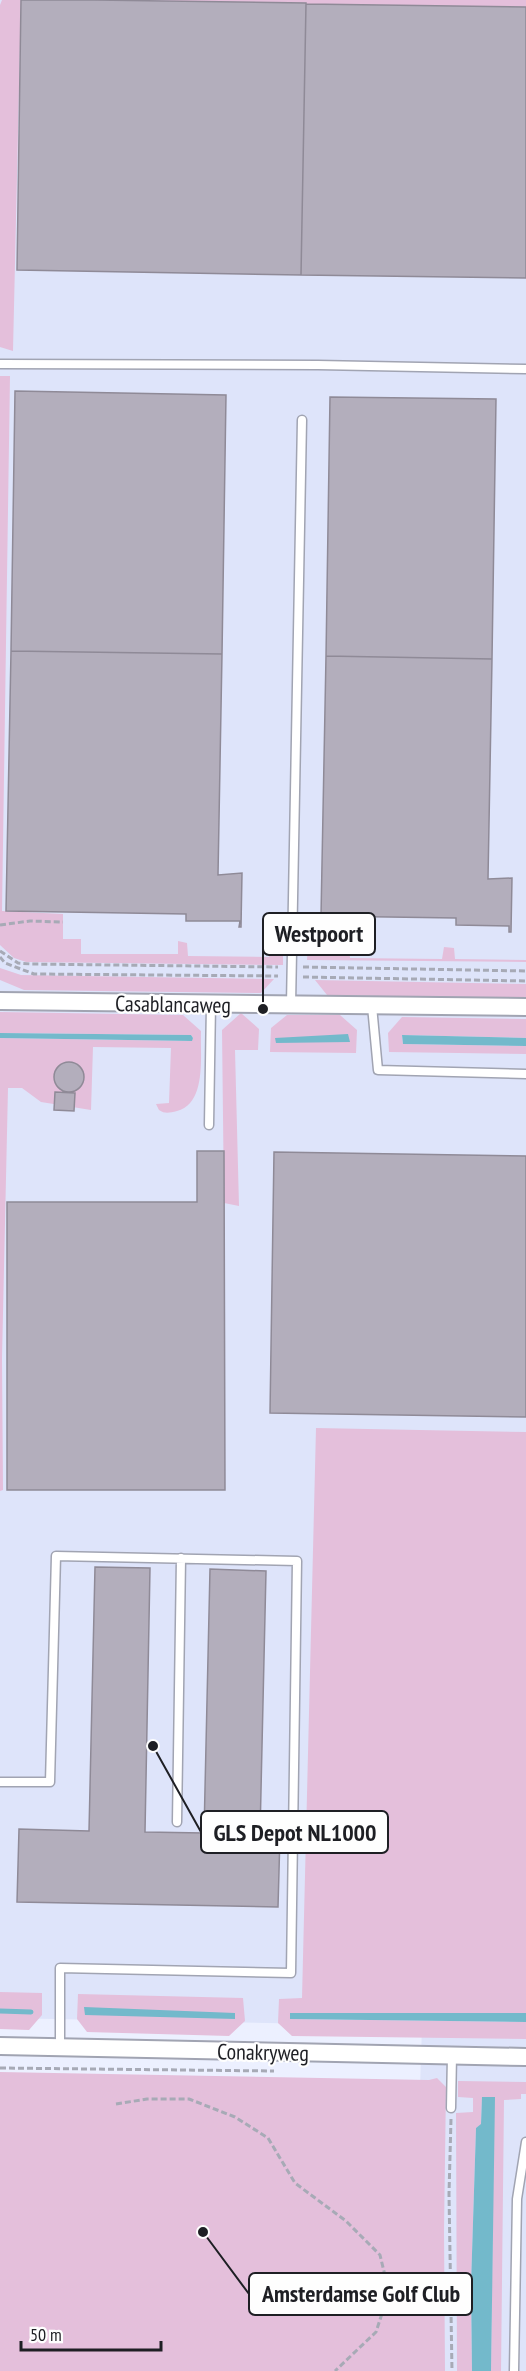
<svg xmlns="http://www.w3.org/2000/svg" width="526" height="2371" viewBox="0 0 526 2371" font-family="'PT Sans Narrow',sans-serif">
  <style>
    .built { fill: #dee4fa }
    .green { fill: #e4bfdb }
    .water { fill: #73b9cb }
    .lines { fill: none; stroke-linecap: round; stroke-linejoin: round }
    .stream { stroke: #73b9cb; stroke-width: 5 }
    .building { fill: #b3aebc; stroke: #8f8a97; stroke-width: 1.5 }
    .lane-casing { stroke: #a1a4b2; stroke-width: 11 }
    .street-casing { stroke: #a1a4b2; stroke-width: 20 }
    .path { stroke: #a7aab6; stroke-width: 3; stroke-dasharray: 6 3; stroke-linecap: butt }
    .lane { stroke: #fff; stroke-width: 8 }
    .street { stroke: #fff; stroke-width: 16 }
    .labels { text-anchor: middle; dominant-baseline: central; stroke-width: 4.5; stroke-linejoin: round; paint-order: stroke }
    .street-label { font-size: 22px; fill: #1e1f24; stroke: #fefefe }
    .leader { fill: none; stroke: #1e1f24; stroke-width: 2 }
    .callout-dot { fill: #1e1f24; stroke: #fefefe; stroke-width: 2 }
    .callout { fill: #fefefe; stroke: #1e1f24; stroke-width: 2 }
    .callout-label { font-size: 24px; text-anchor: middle; font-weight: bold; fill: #1e1f24 }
  </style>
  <rect width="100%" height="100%" fill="#ecf0ff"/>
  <path class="built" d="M 0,0 L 526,0 L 526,2371 L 411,2371 L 422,2026 L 0,2018 Z"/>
  <path class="green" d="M 2,0 L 21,0 L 13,351 L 0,347 L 0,5 Z
    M 133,0 L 526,0 L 526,9 Z
    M 0,376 L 10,376 L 2,911 L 63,914 L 63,939 L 81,939 L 81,954 L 178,954 L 178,941 L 187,943 L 188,956 L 269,957 L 270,944 L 283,945 L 283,965 L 26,962 L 14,958 L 0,945 Z
    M 308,943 L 349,944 L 350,958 L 442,959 L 444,947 L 454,948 L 455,959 L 526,960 L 526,962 L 307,960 Z
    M 0,968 L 21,975 L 274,979 L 261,993 L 24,990 L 0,980 Z
    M 315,980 L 526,984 L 526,999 L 327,995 Z
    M 0,1012 L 183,1015 L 201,1031 C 200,1055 207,1103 177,1111 C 169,1113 165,1114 159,1110 L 156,1104 L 169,1103 L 171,1048 L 93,1047 L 91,1110 L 41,1102 L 22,1088 L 8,1088 L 2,1358 L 3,1490 L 0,1491 L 0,1038 L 191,1041 L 193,1038 L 191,1035 L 0,1033 Z
    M 241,1013 L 259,1029 L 258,1050 L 235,1050 L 239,1206 L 224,1203 L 222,1030 Z
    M 287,1015 L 340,1015 L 357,1030 L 356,1053 L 270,1052 L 271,1028 Z
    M 402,1017 L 526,1019 L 526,1038 L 402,1035 L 403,1044 L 526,1046 L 526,1054 L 389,1052 L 388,1033 Z
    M 316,1428 L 526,1432 L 526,2013 L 291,2013 L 290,2019 L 526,2022 L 526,2039 L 292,2036 L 278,2023 L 279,1999 L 302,1998 Z
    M 0,1992 L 42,1993 L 42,2015 L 29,2030 L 0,2029 Z
    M 78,1994 L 243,1998 L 245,2021 L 229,2036 L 87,2032 L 77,2019 Z
    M 0,2072 L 429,2080 L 437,2078 L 446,2087 L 444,2231 L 445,2371 L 0,2371 Z
    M 458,2081 L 526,2082 L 526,2094 L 521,2094 L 521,2099 L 504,2100 L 501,2371 L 491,2371 L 494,2097 L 482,2098 L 481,2125 L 476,2128 L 471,2285 L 472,2371 L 457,2371 L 456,2113 L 473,2112 L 473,2098 L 458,2097 Z"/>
  <path class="water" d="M 0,1033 L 191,1035 L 193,1038 L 192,1041 L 0,1038 Z
    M 348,1034 L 350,1042 L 276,1043 L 275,1038 Z
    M 402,1035 L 526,1038 L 526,1046 L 403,1044 Z
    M 84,2007 L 235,2013 L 235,2019 L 85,2015 Z
    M 290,2013 L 526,2013 L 526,2022 L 290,2019 Z
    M 482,2097 L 495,2097 L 491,2371 L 472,2371 L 471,2285 L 476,2128 L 481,2124 Z"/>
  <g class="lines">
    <path class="stream" d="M 0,2011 L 31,2012"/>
  </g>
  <path class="building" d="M 94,0 L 306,3 L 301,275 L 17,270 L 21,0 Z
    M 306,4 L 526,7 L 526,278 L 301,275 Z
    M 15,391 L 226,395 L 222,654 L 11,651 Z
    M 330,397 L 496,399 L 492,659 L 326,656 Z
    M 11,651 L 222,654 L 218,875 L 242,873 L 241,927 L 239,927 L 240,921 L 186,921 L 186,914 L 6,911 Z
    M 326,656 L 492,659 L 488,879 L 512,878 L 511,932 L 509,932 L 509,926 L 456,925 L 456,918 L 321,916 Z
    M54 1077a15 15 0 1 1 30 0a15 15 0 1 1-30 0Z
    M 55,1092 L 75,1093 L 74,1111 L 54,1110 Z
    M 197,1151 L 224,1151 L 225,1490 L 7,1490 L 7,1202 L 197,1202 Z
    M 274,1152 L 526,1156 L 526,1417 L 270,1413 Z
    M 95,1567 L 150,1568 L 145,1832 L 204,1833 L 210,1569 L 266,1571 L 260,1834 L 280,1835 L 278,1907 L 17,1902 L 19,1829 L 89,1831 Z"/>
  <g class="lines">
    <defs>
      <path id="lane" d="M 0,364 L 318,365 L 526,369
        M 291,1005 L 302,420
        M 372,1006 L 378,1070 L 526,1074
        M 209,1125 L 211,1004
        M 0,1782 L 50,1782 L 56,1556 L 297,1561 L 291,1973 L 60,1968 L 60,2048
        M 177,1822 L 181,1558
        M 451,2108 L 452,2055
        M 514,2371 L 517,2199 L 526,2142"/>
      <path id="street" d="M 0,1001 L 526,1007
        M 0,2046 L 526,2057"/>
    </defs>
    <use href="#lane" class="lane-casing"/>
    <use href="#street" class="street-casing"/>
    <path class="path" d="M 0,925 L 30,921 L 63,922
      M 0,951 L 18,963 L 31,964 L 278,967
      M 0,957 L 5,963 L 34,974 L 278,976
      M 303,967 L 526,971
      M 303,977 L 526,981
      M 0,2068 L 274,2071
      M 116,2104 L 147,2099 L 189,2099 L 235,2117 L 268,2138 L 295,2183 L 346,2221 L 380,2255 L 389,2292 L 376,2332 L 335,2371
      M 451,2119 L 449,2194 L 452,2371"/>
    <use href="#lane" class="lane"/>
    <use href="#street" class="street"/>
  </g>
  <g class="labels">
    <g class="street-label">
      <text transform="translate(173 1004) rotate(1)">Casablancaweg</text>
      <text transform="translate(263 2052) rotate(1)">Conakryweg</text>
    </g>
  </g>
  <path class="leader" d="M263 1009L263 934M153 1746L201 1832M203 2232L249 2294"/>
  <g class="callout-dot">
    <circle cx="263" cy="1009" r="6"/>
    <circle cx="153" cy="1746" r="6"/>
    <circle cx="203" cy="2232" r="6"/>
  </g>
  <g class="callout">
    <rect x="263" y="913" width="112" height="42" rx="6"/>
    <rect x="201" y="1811" width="187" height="42" rx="6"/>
    <rect x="249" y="2273" width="223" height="42" rx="6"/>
  </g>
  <g class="callout-label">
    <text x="319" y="942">Westpoort</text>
    <text x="295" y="1841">GLS Depot NL1000</text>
    <text x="361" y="2302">Amsterdamse Golf Club</text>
  </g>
  <path d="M21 2341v9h140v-9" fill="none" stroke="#1e1f24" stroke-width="3"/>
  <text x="30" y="2341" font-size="18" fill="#1e1f24" stroke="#fefefe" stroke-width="4.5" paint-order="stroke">50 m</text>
</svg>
